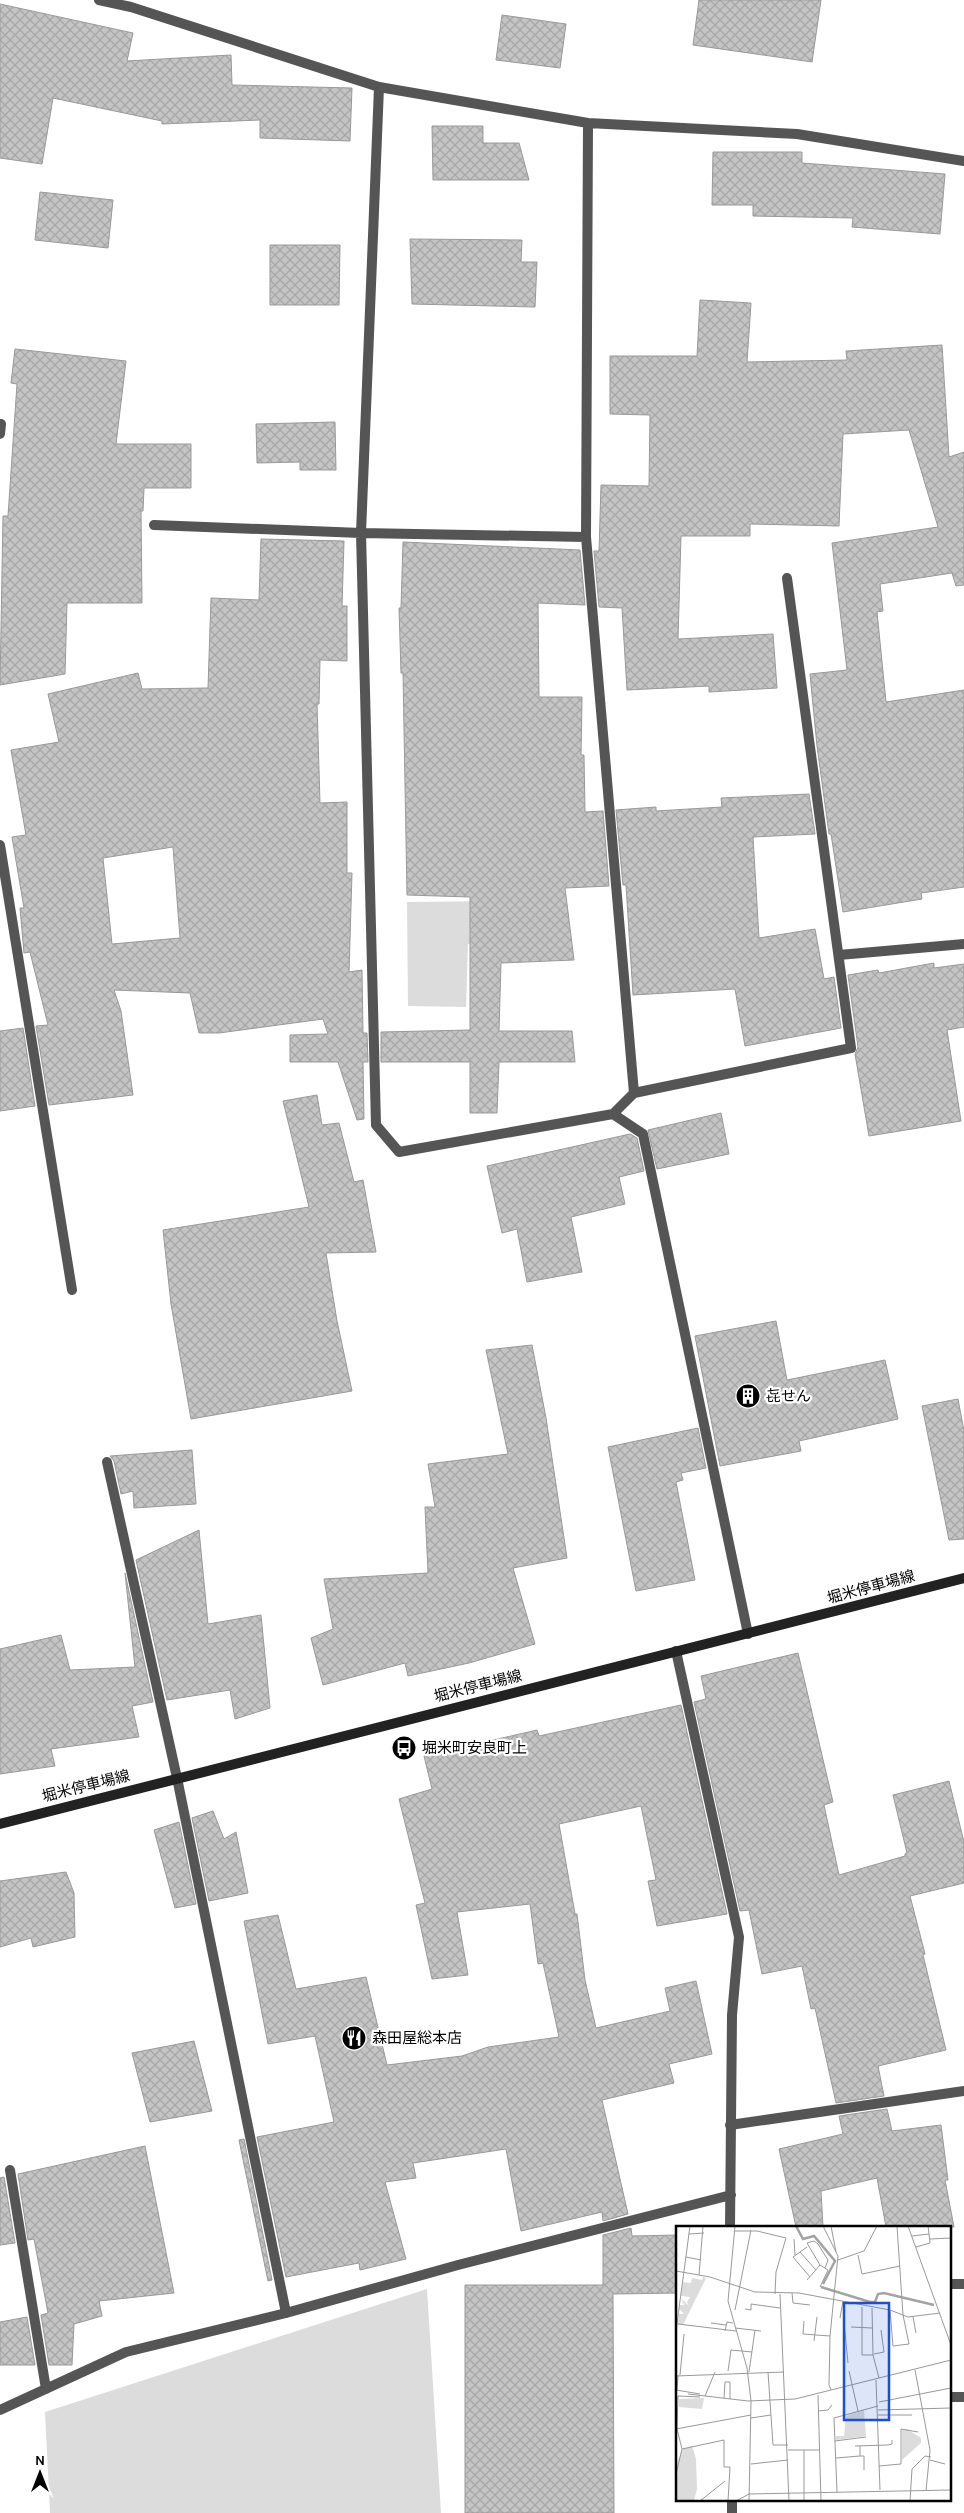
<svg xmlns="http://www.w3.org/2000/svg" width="964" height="2513" viewBox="0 0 964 2513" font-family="Karla,'Noto Sans JP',sans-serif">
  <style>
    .grass { fill: #dcdcdc }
    .building { fill: url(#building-cross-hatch); stroke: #999; fill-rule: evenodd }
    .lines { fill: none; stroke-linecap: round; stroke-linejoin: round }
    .street { stroke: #555; stroke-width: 10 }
    .secondary { stroke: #222; stroke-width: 10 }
    .labels { text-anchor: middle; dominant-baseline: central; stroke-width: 4.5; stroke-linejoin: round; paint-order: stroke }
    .poi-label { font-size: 15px; fill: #000; stroke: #fff; text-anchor: start }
    .street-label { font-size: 15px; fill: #000; stroke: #fff }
    .inset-river { fill: none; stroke: #a3a3a3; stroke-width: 2.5 }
    .inset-road { fill: none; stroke: #999; stroke-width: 1 }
    .view { fill: #1d4ed8; fill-opacity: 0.15; stroke: #1d4ed8; stroke-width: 2.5 }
    .inset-edge { fill: none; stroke: #000; stroke-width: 2.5 }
  </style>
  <defs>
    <pattern id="building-cross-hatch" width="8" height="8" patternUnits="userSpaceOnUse" patternTransform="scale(1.25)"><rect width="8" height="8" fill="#c4c4c4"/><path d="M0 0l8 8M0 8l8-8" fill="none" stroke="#a7a7a7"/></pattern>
  </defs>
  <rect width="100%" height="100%" fill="#fff"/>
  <path class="grass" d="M 497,901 L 500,942 L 468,944 L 466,1007 L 408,1006 L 407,902 Z
    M 427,2289 L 441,2513 L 50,2513 L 45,2412 Z"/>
  <path class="building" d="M 699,0 L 821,0 L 812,62 L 693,45 Z
    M 0,4 L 133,33 L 127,61 L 231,55 L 232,85 L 352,88 L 350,141 L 260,138 L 260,120 L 162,124 L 162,121 L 53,98 L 42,164 L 0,158 Z
    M 502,15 L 566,24 L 560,68 L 496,60 Z
    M 432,126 L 483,126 L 483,143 L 519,143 L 529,180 L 433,180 Z
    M 713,152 L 802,152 L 802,163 L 945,174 L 940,234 L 852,227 L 853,218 L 753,216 L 753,205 L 712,205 Z
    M 40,192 L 113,200 L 108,248 L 35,240 Z
    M 410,239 L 522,240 L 521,262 L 537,262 L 535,307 L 412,304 Z
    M 270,245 L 340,245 L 339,305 L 270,305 Z
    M 700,300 L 751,303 L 747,362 L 847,360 L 846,351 L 942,345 L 949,457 L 964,452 L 964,585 L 956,586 L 952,573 L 880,584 L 883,611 L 877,612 L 886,702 L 964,690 L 964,887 L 921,893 L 922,899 L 843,912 L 831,834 L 829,834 L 817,746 L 810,674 L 847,670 L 832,543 L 938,527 L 909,430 L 843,434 L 839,526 L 750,524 L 750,536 L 681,536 L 678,639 L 773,634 L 777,688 L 709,692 L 709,686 L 627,690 L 622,608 L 599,607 L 594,551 L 599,551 L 601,485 L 649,486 L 650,415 L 610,414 L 610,356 L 697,356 Z
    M 15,349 L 126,361 L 116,444 L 191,444 L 191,488 L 144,488 L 143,511 L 141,511 L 142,603 L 67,603 L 65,674 L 0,685 L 3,516 L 8,516 L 17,384 L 11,383 Z
    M 335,422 L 336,470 L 300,470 L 300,462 L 257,463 L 256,424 Z
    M 261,539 L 344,541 L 342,606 L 347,606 L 347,661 L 320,660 L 319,704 L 317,704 L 320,803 L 347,802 L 347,873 L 352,873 L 349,972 L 362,970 L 363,1033 L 367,1033 L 368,1062 L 363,1062 L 364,1119 L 357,1120 L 338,1062 L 290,1062 L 290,1035 L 328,1034 L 323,1019 L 219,1033 L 199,1033 L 190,993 L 114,990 L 121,1011 L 133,1095 L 49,1105 L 36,1026 L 48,1025 L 30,952 L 24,953 L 20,908 L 24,908 L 12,837 L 26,835 L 11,750 L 59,742 L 48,694 L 138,673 L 142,689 L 208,688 L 211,598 L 259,600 ZM 173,847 L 180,938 L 112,944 L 103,858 Z
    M 403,542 L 580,550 L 585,605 L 538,603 L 539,697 L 582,697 L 581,755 L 584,755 L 585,812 L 603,811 L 609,886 L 565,888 L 574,960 L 501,963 L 499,1031 L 572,1031 L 575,1062 L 499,1062 L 497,1113 L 470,1113 L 470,1062 L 381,1062 L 381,1032 L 470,1030 L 470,897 L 407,895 L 403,673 L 401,673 L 399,608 L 401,608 Z
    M 809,794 L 815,834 L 753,837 L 759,938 L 815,929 L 824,979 L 834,977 L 841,1028 L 745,1046 L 735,989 L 633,995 L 626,885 L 623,885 L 616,810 L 656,807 L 656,811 L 722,807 L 721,798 Z
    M 934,963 L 934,968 L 964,964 L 964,1027 L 947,1030 L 961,1121 L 869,1136 L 855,1054 L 858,1047 L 848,975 L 878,970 L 879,973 Z
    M 23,1028 L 35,1106 L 0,1111 L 0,1031 Z
    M 317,1095 L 322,1125 L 339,1123 L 354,1182 L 363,1180 L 376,1252 L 326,1253 L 337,1321 L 352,1391 L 191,1419 L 171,1304 L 163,1230 L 309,1207 L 283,1101 Z
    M 721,1113 L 729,1154 L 657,1169 L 648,1130 Z
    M 630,1134 L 637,1138 L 644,1171 L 619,1177 L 625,1204 L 571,1217 L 582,1272 L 527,1282 L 517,1229 L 502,1233 L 487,1166 Z
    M 776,1321 L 787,1380 L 885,1360 L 898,1419 L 799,1441 L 801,1451 L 720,1466 L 695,1336 Z
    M 532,1345 L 546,1418 L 567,1558 L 513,1568 L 535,1644 L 469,1663 L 408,1676 L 405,1663 L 323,1685 L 311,1638 L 333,1629 L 324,1579 L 428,1573 L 425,1507 L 435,1507 L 428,1464 L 508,1454 L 486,1350 Z
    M 958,1399 L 964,1431 L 964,1539 L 949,1540 L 922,1406 Z
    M 698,1428 L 706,1468 L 681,1473 L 683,1480 L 676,1482 L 695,1580 L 636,1591 L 608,1447 Z
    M 192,1450 L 196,1504 L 134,1508 L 133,1491 L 121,1494 L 114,1461 L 110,1456 Z
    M 199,1530 L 208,1624 L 261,1615 L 270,1708 L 235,1719 L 230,1690 L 167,1700 L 136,1560 Z
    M 125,1573 L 153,1702 L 132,1706 L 139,1737 L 51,1749 L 55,1766 L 0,1774 L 0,1649 L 61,1635 L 70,1670 L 135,1667 Z
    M 798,1653 L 833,1802 L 824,1805 L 839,1875 L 905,1856 L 905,1854 L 907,1853 L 893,1795 L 949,1781 L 964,1842 L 964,1883 L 910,1896 L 925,1954 L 923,1955 L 946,2050 L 878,2066 L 884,2096 L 836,2103 L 815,2008 L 811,2009 L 802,1966 L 762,1974 L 749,1910 L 740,1911 L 694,1702 L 706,1699 L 701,1676 Z
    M 681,1705 L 727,1914 L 657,1926 L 648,1881 L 656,1880 L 641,1806 L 559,1824 L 575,1914 L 577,1914 L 585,1980 L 596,2028 L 670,2011 L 665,1988 L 696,1981 L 712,2054 L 669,2064 L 674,2083 L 602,2100 L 628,2214 L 603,2221 L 602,2212 L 521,2231 L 506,2149 L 413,2163 L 416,2178 L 385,2182 L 406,2259 L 360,2270 L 359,2263 L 286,2277 L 257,2137 L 334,2122 L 315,2036 L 268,2044 L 244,1921 L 278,1915 L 296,1989 L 366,1977 L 387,2065 L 462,2056 L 488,2047 L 559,2037 L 543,1963 L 538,1964 L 530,1904 L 457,1912 L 468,1975 L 432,1979 L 416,1905 L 425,1903 L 399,1799 L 432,1789 L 424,1756 L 537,1730 L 539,1736 Z
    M 213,1811 L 224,1839 L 236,1832 L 248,1893 L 209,1901 L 192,1818 Z
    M 179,1822 L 196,1904 L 175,1908 L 154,1830 Z
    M 66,1872 L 74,1893 L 75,1937 L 33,1947 L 31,1938 L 0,1947 L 0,1881 Z
    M 194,2041 L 212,2111 L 150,2122 L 132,2053 Z
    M 887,2109 L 892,2131 L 941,2125 L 948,2180 L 945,2180 L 954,2227 L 886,2227 L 877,2178 L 821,2191 L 823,2227 L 796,2227 L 779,2149 L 843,2134 L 839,2116 Z
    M 244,2139 L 272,2280 L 268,2281 L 239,2140 Z
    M 145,2146 L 174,2293 L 99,2301 L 102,2316 L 74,2324 L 72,2365 L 49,2365 L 41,2315 L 48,2313 L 34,2239 L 28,2240 L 18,2174 Z
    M 4,2177 L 15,2243 L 0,2245 L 0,2178 Z
    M 631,2228 L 632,2236 L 678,2235 L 678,2293 L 613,2294 L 614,2513 L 465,2513 L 465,2285 L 603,2285 L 603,2235 Z
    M 27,2317 L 35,2365 L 0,2365 L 0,2322 Z"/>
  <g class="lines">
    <path class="street" d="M 99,0 L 131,7 L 379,87 L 588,123 L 797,134 L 964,161
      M 379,87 L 361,533 L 376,1125 L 399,1152 L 613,1114 L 634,1093 L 586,537 L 588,123
      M 0,434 L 1,424
      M 154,525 L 361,533 L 586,537
      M 0,845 L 72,1290
      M 839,955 L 964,944
      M 634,1093 L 851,1048 L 787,578
      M 613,1114 L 643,1134 L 748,1634
      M 107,1462 L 177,1778 L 286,2313
      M 676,1651 L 739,1937 L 732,2015 L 730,2227
      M 730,2125 L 964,2091
      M 10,2170 L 46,2389
      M 950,2284 L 964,2284
      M 950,2397 L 964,2397
      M 0,2410 L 126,2352 L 286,2313 L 458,2265 L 731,2195
      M 732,2499 L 732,2513"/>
    <path class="secondary" d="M 0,1824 L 964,1578"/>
  </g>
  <defs>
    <symbol id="building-disc" viewBox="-11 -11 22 22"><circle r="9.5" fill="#000" stroke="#fff"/><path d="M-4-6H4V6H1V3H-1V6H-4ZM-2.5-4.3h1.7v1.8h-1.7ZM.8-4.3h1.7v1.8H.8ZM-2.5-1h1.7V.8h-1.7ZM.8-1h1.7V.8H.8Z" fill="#fff"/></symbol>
    <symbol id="bus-disc" viewBox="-11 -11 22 22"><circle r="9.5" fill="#000" stroke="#fff"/><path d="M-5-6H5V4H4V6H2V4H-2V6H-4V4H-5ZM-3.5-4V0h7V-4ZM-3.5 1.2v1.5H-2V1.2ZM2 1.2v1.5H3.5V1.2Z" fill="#fff"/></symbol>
    <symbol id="restaurant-disc" viewBox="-11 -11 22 22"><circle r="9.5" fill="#000" stroke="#fff"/><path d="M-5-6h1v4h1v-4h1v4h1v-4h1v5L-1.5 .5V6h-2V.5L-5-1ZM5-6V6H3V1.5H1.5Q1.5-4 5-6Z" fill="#fff"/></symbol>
  </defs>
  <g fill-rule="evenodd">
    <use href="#building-disc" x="734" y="1382" width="28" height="28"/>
    <use href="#bus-disc" x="390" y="1734" width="28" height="28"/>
    <use href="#restaurant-disc" x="340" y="2024" width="28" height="28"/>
  </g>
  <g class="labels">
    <g class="poi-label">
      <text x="766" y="1396">㐂せん</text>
      <text x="422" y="1748">堀米町安良町上</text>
      <text x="372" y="2038">森田屋総本店</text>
    </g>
    <g class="street-label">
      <text transform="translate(871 1587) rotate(-15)">堀米停車場線</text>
      <text transform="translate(478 1686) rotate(-14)">堀米停車場線</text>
      <text transform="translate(86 1786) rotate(-14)">堀米停車場線</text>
    </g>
  </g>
  <g transform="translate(676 2226)">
    <rect width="275" height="275" fill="#fff"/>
    <path d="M 27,51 L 30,52 L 7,99 L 2,98 L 3,88 L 8,88 L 3,83 L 4,79 L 8,79 L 5,72 L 13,80 L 11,76 L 14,71 L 5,70 L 7,56 L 15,57 L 16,52 L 26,54 ZM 28,172 L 26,183 L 3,181 L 3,173 ZM 188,184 L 190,210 L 160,214 L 160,210 L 168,210 L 170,190 Z" fill="#dcdcdc"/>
    <path d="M 231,203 L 245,212 L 245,217 L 226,234 L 226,204 ZM 16,220 L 20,233 L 21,263 L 18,275 L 0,275 L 2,234 L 7,223 Z" fill="#dcdcdc"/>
    <path class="inset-river" d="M 120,0 L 127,13 L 138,10 L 159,35 L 147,58M 145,61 L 194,76 L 199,76 L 202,68 L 208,67 L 258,79"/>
    <path class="inset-road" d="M 59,0 L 52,75 L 71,142 L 75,175M 147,0 L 162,30 L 154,110 L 153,159 L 155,164M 155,0 L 160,26M 232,0 L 275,119M 59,5 L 81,5 L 110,12 L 100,46 L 99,68M 13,8 L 28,7M 236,10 L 253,8 L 252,0M 118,13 L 119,29M 254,13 L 275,12M 131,21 L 117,31 L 134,51M 240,21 L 254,17 L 253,8M 124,26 L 140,44M 182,29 L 186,48 L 224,40M 10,31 L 25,34M 162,34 L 188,25 L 201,0M 144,39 L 131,17 L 138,15 L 142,18 L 152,34 L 149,42M 0,45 L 34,51 L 79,66 L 123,67 L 214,84 L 232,91 L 264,87M 23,49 L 27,0M 131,54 L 144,39 L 152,44 L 144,61M 116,67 L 117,77 L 134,79M 104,68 L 113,275M 186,81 L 186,129 L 197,129M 196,82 L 197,129 L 203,152M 69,83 L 75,84 L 75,78 L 104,82M 59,84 L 75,4M 214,84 L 217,120 L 233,118 L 227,89 L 221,0M 237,91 L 240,107M 164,92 L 167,75M 128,95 L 127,108 L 154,110M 35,97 L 50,99M 168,97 L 172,137M 2,98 L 60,105M 175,101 L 196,102M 59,102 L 85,105M 0,105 L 14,0M 49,105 L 51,96 L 57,97M 138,115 L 141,91M 198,128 L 208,126 L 205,104M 239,144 L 254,224 L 250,265M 52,145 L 55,124 L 76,126M 173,145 L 182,185M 73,146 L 79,104M 92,146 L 97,219 L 112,219M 4,149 L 8,108M 0,150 L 108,146M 200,154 L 204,264M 0,164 L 24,168M 1,164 L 2,149M 12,168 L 72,175 L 119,173 L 275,134M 142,169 L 145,275M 2,170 L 24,171M 29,170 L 39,146M 48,172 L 49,156 L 54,156 L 54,173M 203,176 L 275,162M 202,184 L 275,182M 142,185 L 152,184 L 156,179M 202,189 L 236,189M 75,192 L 95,189M 0,203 L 75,189M 159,215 L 190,211M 179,220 L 212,219 L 216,218 L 216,214M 6,223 L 48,214 L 48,241 L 54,241 L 52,275M 112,224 L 144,224M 184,230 L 188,230 L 188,244M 160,232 L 184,230 L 184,220M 254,234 L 269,238M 75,238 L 112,234M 203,240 L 225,238 L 225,203 L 242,206M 0,248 L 6,223 L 1,203 L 2,170M 161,266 L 158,192 L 202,180M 24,275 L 49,255M 60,275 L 73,268 L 275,264M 73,275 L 75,175M 128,275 L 128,224M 234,275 L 236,243 L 249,230 L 255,231"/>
    <path class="view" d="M 168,77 L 213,77 L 213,194 L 168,194 Z"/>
    <rect width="275" height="275" class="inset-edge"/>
  </g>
  <g transform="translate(40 2473)" stroke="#ffffff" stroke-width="4" paint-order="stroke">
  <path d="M0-4L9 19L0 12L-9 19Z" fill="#000000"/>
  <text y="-8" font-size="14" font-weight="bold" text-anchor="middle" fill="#000000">N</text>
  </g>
</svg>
